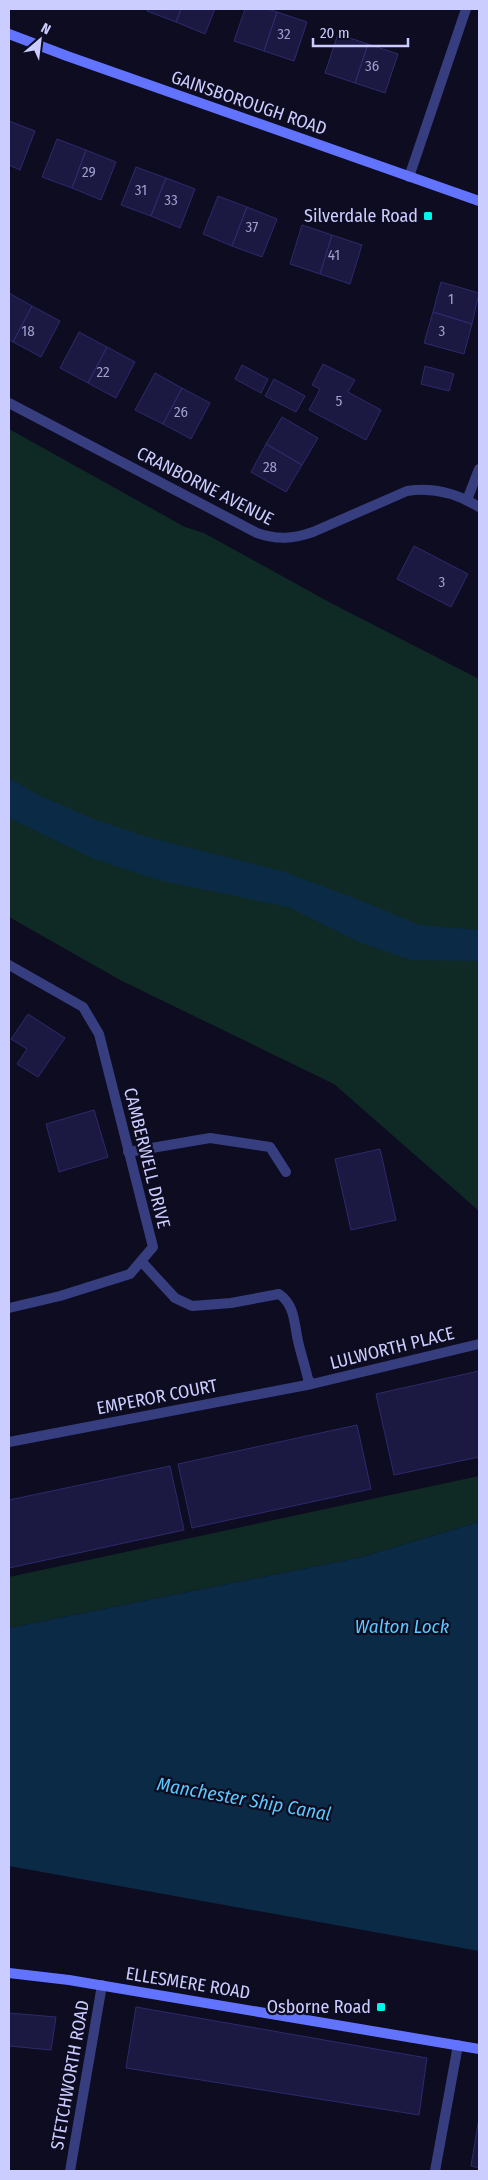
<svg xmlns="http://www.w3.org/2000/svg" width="488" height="2180" viewBox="0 0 488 2180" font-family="'Fira Sans Condensed',sans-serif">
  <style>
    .green { fill: #0f2a25 }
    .water { fill: #0b2a45 }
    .building { fill: #1b1841; stroke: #2d2a6d }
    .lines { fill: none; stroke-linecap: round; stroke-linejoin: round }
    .street { stroke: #373e7f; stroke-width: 10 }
    .secondary { stroke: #6274ff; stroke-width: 10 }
    .poi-dot { fill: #00f6eb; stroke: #0d0c20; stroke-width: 2 }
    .labels { text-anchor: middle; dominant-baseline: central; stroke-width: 4.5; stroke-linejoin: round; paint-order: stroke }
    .number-label { font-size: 15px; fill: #9f9fd0 }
    .street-label { font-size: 18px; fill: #cbccff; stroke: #0d0c20 }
    .poi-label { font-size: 18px; fill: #cbccff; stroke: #0d0c20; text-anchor: end }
    .water-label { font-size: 19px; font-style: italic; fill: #59caff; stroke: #0d0c20 }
  </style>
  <rect width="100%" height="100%" fill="#0d0c20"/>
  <path class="green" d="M 9,429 L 185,527 L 204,533 L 329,602 L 479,679 L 479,1211 L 334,1084 L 122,981 L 9,917 Z
    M 479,1476 L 479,1522 L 362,1557 L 9,1628 L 9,1577 Z"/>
  <path class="water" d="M 9,778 L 39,795 L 93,819 L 147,837 L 282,871 L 362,901 L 419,925 L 479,930 L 479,961 L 411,960 L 359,942 L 288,907 L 158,880 L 92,858 L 9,818 Z
    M 479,1522 L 479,1951 L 9,1866 L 9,1628 L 362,1557 Z"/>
  <path class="building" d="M 148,9 L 181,9 L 176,22 L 147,11 Z
    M 181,9 L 215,9 L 205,34 L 176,22 Z
    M 245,9 L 268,9 L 277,12 L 264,51 L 234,41 Z
    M 277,12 L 307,22 L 294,61 L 264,51 Z
    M 338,34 L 368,44 L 355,83 L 325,73 Z
    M 368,44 L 398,54 L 385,93 L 355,83 Z
    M 9,121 L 35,131 L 20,170 L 9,165 Z
    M 57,139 L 86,150 L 72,188 L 42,177 Z
    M 86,150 L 116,162 L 101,200 L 72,188 Z
    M 136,167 L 166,178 L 151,216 L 121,205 Z
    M 166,178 L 195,189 L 180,228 L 151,216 Z
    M 218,196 L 247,207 L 232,246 L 203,234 Z
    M 247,207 L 277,219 L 262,257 L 232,246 Z
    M 302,225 L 332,235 L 320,274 L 290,264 Z
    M 332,235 L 362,245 L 350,284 L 320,274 Z
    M 441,282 L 479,293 L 472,324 L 433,312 Z
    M 9,293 L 32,306 L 13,342 L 9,340 Z
    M 32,306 L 60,321 L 41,357 L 13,342 Z
    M 433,312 L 472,324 L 464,354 L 424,343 Z
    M 79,332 L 107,347 L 88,383 L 60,368 Z
    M 107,347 L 135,362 L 116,398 L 88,383 Z
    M 323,364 L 355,380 L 348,392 L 381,410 L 366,440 L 309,410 L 320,389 L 312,385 Z
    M 242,365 L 268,379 L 261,393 L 235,379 Z
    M 425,366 L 454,374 L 449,391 L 421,384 Z
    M 155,373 L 182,388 L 163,424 L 135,410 Z
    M 274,379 L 305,396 L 296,412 L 265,396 Z
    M 182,388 L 210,403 L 191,439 L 163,424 Z
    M 282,417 L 318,438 L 302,465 L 266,444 Z
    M 266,444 L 302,465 L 286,492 L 251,472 Z
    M 414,546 L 468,574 L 451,607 L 397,579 Z
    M 28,1014 L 65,1038 L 38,1077 L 17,1064 L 27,1049 L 11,1039 Z
    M 94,1110 L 108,1157 L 59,1172 L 46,1124 Z
    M 380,1149 L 396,1220 L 351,1230 L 335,1159 Z
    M 479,1371 L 479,1457 L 394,1475 L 376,1394 Z
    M 357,1425 L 371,1489 L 192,1528 L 178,1464 Z
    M 170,1466 L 184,1530 L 9,1568 L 9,1500 Z
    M 136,2007 L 427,2058 L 419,2115 L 126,2068 Z
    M 9,2013 L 56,2017 L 51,2050 L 9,2046 Z
    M 479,2118 L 479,2168 L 471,2166 Z"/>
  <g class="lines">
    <path class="street" d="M 409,177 L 466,9
      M 9,403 L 257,533 C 277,540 293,539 313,532 L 407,491 C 433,487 456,493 479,507
      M 467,500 L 479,469
      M 9,965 L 83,1007 L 99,1034 L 153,1247 L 130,1274 L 60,1296 L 9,1308
      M 128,1152 L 210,1138 L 270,1147 L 286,1172
      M 141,1261 L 175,1298 L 192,1306 L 231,1303 L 279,1294 C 295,1305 294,1323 298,1341 C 301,1354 305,1366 308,1379 L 312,1384
      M 9,1442 L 312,1384 L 479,1344
      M 70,2171 L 102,1985
      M 435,2171 L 458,2045"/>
    <path class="secondary" d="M 9,34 L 67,56 L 479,201
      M 9,1973 L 69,1980 L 479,2049"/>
  </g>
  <g class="poi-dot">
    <rect x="423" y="211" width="10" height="10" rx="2.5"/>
    <rect x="376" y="2002" width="10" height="10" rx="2.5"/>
  </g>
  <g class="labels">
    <g class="number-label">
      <text x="284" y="34">32</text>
      <text x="372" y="66">36</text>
      <text x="89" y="172">29</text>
      <text x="141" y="190">31</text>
      <text x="171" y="200">33</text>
      <text x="252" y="227">37</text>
      <text x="334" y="255">41</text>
      <text x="451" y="299">1</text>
      <text x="28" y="331">18</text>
      <text x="442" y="331">3</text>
      <text x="103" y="372">22</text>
      <text x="339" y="401">5</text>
      <text x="181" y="412">26</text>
      <text x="270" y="467">28</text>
      <text x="442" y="582">3</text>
    </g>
    <g class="street-label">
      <text transform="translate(249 103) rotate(19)">GAINSBOROUGH ROAD</text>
      <text transform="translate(205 486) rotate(27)">CRANBORNE AVENUE</text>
      <text transform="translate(147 1158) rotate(76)">CAMBERWELL DRIVE</text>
      <text transform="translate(392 1348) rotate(-14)">LULWORTH PLACE</text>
      <text transform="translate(157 1397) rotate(-11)">EMPEROR COURT</text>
      <text transform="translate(188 1983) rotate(9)">ELLESMERE ROAD</text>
      <text transform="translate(70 2075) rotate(-80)">STETCHWORTH ROAD</text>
    </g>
    <g class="poi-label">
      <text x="418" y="216">Silverdale Road</text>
      <text x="371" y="2007">Osborne Road</text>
    </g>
    <g class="water-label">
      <text x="402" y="1626">Walton Lock</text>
      <text transform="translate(244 1799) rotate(10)">Manchester Ship Canal</text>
    </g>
  </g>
  <rect width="488" height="2180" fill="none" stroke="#cbccff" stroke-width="20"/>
  <g transform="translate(40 40) rotate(28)" stroke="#0d0c20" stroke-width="4" paint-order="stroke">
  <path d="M0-4L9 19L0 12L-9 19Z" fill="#cbccff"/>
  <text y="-8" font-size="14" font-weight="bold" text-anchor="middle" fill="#cbccff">N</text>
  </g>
  <path d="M313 38v8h95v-8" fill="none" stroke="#cbccff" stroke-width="2.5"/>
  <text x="320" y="38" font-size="15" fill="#cbccff" stroke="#0d0c20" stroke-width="4" paint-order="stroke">20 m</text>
</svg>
